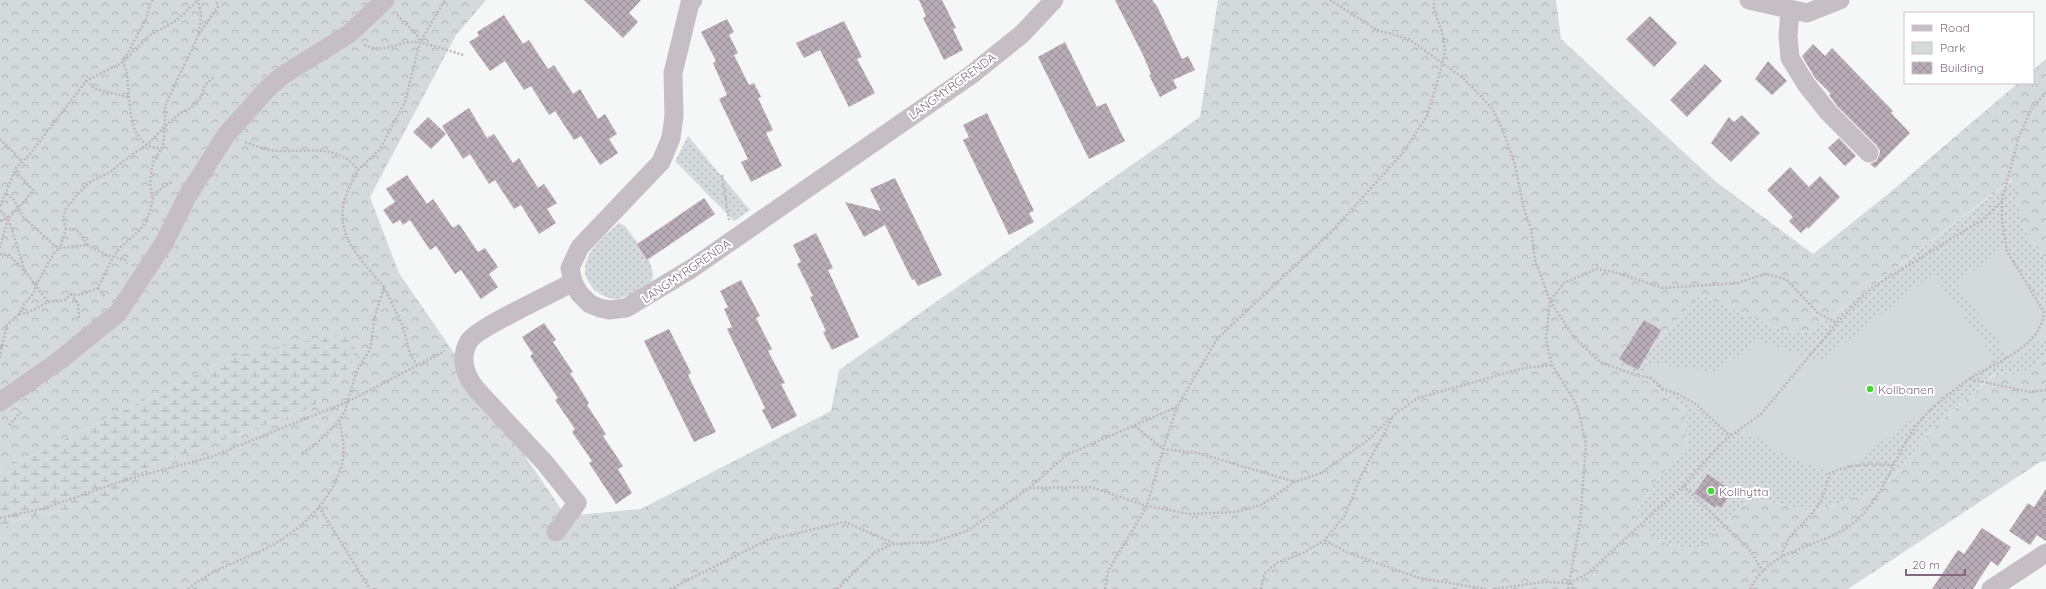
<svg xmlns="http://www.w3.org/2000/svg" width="2046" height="589" viewBox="0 0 2046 589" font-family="Quicksand,sans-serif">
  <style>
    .grass { fill: url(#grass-dots) }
    .forest { fill: url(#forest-crowns) }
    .wetland { fill: url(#wetland-marsh) }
    .park { fill: #d4d9dc }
    .building { fill: url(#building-cross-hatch) }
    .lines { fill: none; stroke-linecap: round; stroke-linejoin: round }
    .path { stroke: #bdb7bc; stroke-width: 2.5; stroke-dasharray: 2 2; stroke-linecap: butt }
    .minor { stroke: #c6bec5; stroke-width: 19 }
    .poi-dot { fill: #40d834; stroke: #fff; stroke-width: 1.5 }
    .labels { text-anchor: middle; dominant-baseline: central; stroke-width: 4; stroke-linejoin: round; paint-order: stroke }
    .street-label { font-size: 12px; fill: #836880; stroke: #fff }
    .poi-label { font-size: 12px; fill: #836880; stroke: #fff; text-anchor: start }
  </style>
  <defs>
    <pattern id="grass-dots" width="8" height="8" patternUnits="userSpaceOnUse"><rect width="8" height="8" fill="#d4d9dc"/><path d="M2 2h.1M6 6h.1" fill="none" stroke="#b1b4b8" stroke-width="1.8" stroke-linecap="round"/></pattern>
    <pattern id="forest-crowns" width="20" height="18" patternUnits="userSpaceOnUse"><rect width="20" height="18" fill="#d4d9dc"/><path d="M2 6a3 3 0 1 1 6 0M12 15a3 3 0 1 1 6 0" fill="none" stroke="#b1b4b8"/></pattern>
    <pattern id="wetland-marsh" width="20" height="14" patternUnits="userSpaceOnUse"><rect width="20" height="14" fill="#d4d9dc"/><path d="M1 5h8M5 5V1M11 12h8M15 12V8" fill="none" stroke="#b1b4b8"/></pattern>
    <pattern id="building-cross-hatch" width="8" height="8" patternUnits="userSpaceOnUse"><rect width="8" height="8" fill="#b8acb7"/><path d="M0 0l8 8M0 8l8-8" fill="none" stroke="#9b909a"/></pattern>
  </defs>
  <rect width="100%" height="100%" fill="#f4f7f6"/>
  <path class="grass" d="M 688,136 L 750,210 L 734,221 L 675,161 Z
    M 2013,179 L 2024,230 L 2046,260 L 2046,357 L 2020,375 L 1995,373 L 1934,427 L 1885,487 L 1814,512 L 1752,498 L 1695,550 L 1660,542 L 1635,514 L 1657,479 L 1687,447 L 1685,409 L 1631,370 L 1700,295 L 1788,333 L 1813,331 Z
    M 619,223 L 625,226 C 634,238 654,261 653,277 C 652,286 622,300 614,299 C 606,298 600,294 594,290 C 591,285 586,280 585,273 C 583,252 605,235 619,223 Z"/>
  <path class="forest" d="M 0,0 L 486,0 L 456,35 L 370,197 L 399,273 L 566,516 L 641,509 L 831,411 L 839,370 L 1200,117 L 1218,0 L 1556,0 L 1561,39 L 1715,181 L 1813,254 L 1888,194 L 2018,83 L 2033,83 L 2033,70 L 2046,59 L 2046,260 L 2024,230 L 2012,179 L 1813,331 L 1788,333 L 1700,295 L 1631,370 L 1685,409 L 1687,448 L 1657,479 L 1635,514 L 1660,542 L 1695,550 L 1752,498 L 1814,512 L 1885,487 L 1934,427 L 1996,373 L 2020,375 L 2046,357 L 2046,461 L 2040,462 L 1848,589 L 0,589 L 0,531 L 14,521 L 104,502 L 150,466 L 312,408 L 352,364 L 234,356 L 0,471 Z"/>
  <path class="wetland" d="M 346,333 L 355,347 L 352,364 L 312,408 L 150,466 L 104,502 L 14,521 L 0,531 L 0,471 L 234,356 Z"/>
  <path class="park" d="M 2003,249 L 2046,310 L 2046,336 L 2012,361 L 1956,283 Z
    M 1933,274 L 1995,358 L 1841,472 L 1830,473 L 1776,451 L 1757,437 L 1726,431 L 1694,407 L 1643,373 L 1648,363 L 1717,372 L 1723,363 L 1749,351 L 1757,340 L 1820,362 Z"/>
  <path class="building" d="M 584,0 L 641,0 L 629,13 L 638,22 L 623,38 Z
    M 919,0 L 942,0 L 956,28 L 953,29 L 963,50 L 944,60 L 923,18 L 926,16 Z
    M 1115,0 L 1152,0 L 1157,6 L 1182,59 L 1188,56 L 1195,70 L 1173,80 L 1177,88 L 1160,97 L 1149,75 L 1151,74 L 1143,55 Z
    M 504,15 L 523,44 L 529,40 L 548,69 L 554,65 L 573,94 L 580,89 L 598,119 L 605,114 L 617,134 L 609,139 L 618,153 L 600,165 L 581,136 L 574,140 L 555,111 L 549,115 L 531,86 L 524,90 L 505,61 L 490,71 L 469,42 L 479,36 L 477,32 Z
    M 1650,16 L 1677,43 L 1654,67 L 1626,39 Z
    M 727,19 L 734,32 L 729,35 L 738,53 L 734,55 L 749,85 L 754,83 L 761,97 L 758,98 L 773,130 L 766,133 L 782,166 L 751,182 L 741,162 L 748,159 L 719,99 L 727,95 L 713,63 L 716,61 L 701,32 Z
    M 844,21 L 862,57 L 857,59 L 875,93 L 849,107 L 820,50 L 804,58 L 796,43 Z
    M 1065,42 L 1097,107 L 1106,103 L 1125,141 L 1089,159 L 1038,57 Z
    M 1813,44 L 1825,56 L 1832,48 L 1893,111 L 1891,113 L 1910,133 L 1875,168 L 1870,164 L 1876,161 L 1879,156 L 1880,151 L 1877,146 L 1837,106 L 1829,95 L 1831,94 L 1815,78 L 1802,56 Z
    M 1768,61 L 1787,81 L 1772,95 L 1755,79 Z
    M 1705,64 L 1722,81 L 1687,117 L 1670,100 Z
    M 469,108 L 487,138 L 494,134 L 513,163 L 519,158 L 538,188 L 544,184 L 557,203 L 547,209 L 556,223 L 539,234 L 521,205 L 514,209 L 495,180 L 489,184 L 470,154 L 463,159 L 442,126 Z
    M 987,113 L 1034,211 L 1029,213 L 1034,222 L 1009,235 L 963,140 L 969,137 L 963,125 Z
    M 1742,115 L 1760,133 L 1731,162 L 1711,143 L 1729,117 L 1734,122 Z
    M 428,117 L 446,134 L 431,149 L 413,132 Z
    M 1839,138 L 1856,156 L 1845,166 L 1828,148 Z
    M 1790,167 L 1809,187 L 1820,176 L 1840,197 L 1808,229 L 1807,227 L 1801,233 L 1789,221 L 1793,217 L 1767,190 Z
    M 407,175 L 427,204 L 433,199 L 453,228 L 459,224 L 478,252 L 485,248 L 498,267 L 489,274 L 498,287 L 481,299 L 461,270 L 455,274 L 436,246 L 430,250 L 410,220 L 403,225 L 400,220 L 393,224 L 383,210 L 395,202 L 386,189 Z
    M 895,178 L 942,275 L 918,286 L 914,279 L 912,280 L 885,225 L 864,237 L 845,202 L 881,211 L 870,189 Z
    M 704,198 L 715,214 L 647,260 L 637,244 Z
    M 816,233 L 833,268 L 828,270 L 859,337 L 832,350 L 823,332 L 826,331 L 810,297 L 813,296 L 797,264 L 801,262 L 793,245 Z
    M 741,280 L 760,316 L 756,318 L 772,349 L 768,351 L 785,383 L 781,384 L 797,416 L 772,429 L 762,410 L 765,408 L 727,329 L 732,327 L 724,309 L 728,307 L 720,291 Z
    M 1644,320 L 1661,330 L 1638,370 L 1619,359 Z
    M 544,323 L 556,340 L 553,342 L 573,372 L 570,373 L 589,403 L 587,405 L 606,434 L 603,436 L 623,466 L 618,469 L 632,493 L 616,504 L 589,463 L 592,461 L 572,432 L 575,429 L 555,400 L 558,398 L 530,356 L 533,354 L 522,337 Z
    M 669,329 L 691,373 L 688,375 L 716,432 L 694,442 L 644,341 Z
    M 1708,474 L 1729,489 L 1726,493 L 1729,496 L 1721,508 L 1717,505 L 1715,508 L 1694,493 Z
    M 2046,489 L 2046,541 L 2037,535 L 2030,545 L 2009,531 L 2028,503 L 2034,507 Z
    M 1982,528 L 2011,547 L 1998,566 L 1991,561 L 1973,589 L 1932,589 L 1958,550 L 1964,554 Z"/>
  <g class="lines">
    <path class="path" d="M 153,0 L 150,4 L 146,19 L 123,62 C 125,67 127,72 127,77 C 131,101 126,148 161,148
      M 1330,0 L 1377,30 L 1409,39 L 1463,78 L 1492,108 L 1502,128 L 1515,165 L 1524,209 L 1531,229 L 1535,260 L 1550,301 L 1574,337 L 1600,362 L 1635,375 L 1652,378 L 1663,389 L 1678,394 L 1697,405 L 1730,436
      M 397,15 L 417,35 L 420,42
      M 199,34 L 218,7 L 216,0
      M 364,45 C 384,54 393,43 412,42 C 422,41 452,52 464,55
      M 86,81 L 96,89 L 128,97
      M 0,139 L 22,161
      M 245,142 C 253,144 261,149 269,150 C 300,155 336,140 358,170 L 380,149 L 405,102 L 420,42 L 445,0
      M 722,175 L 729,220
      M 152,198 L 150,180 L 153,163 L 163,146 L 165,126 L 165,106 L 199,34 L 201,15 L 198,0
      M 0,206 L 16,168
      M 0,211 L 8,218 L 25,271 L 9,255 L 0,254
      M 0,221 L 7,218
      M 66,229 L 63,218 L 66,209 L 79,193 L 90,182 L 112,171 L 118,165 L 150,142 L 165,126 L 182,112 L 191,108 L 201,97 L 205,85 L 214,77
      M 87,245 C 81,234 78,228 66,229 L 60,248 L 87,245 L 104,254 L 125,260 L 127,264
      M 0,248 L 8,218 L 23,203 L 33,190 L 19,175 L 16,168 L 30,154 L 86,81 L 123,62 L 149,36 L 177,20 L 198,0
      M 25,271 L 48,302
      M 384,287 L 402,324 L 410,354 L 417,365
      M 98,288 L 105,297
      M 71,294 L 78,305 L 79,319
      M 19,314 L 27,313 L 48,302 L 65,300 L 71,294 L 80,295 L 98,288 C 105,275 110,260 119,249 C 127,240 138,234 145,223 C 157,201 145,196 172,182
      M 2,346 L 7,325 L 19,314 L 24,304 L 34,293 L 36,285 L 54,253 L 60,248 L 54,245 L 24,218 L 14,200 L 6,193
      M 0,347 L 2,346 L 0,358
      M 1970,379 L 2030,392 L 2046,390
      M 9,425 L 21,412
      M 1135,426 L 1163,449 L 1198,453 L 1295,482
      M 302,453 L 315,445 L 339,421
      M 1683,486 L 1750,550 L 1763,572
      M 1029,488 L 1091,487 L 1147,506 L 1190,514 L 1236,512 L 1261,505 L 1295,482 L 1321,473 L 1367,441 L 1394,415 L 1418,398 L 1524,368 L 1552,365
      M 319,507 L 370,589
      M 0,518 L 45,508 L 128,479 L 211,457 L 347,402 L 445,351
      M 1325,540 L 1346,552 L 1419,578 L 1486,589
      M 1782,556 C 1785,534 1804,526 1816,508 C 1824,498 1826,485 1830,473 C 1850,464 1872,463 1893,465
      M 1571,583 L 1573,589
      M 188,589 C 211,570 237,562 263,550 C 298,533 335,500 343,459 C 345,447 342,433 339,420 L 345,411 L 357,370 L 370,350 L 375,316 L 384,287 C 365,264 338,240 343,207 C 345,194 352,182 358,170
      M 670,589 L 767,540 L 845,522 L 893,543
      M 837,589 L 875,552 L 894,544 L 933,542 L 967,531 L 1029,488 L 1068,454 L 1177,407 L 1217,339 L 1332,231 L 1402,154 L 1427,116 L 1443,62 L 1445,50 L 1442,32 L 1434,10 L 1434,0
      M 1105,589 L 1108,571 L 1147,506 L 1163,449 L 1177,407
      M 1261,589 L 1264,574 L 1278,562 L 1301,554 L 1325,540 L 1345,515 L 1362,474 L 1393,417
      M 1494,589 L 1542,582 L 1570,583 L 1587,574 L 1683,486 L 1724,441 L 1761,414 L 1837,323 L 1870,289 L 1982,220 L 2002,201
      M 1568,589 L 1580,523 L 1586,444 L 1577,405 L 1552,365 L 1546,339 L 1550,301 L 1564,283 L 1597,269 L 1614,272 L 1663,288 L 1738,283 L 1765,274 L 1786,279 L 1818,313 L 1837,323
      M 1750,589 C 1773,544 1823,550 1857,520 C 1889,492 1897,441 1929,412 C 1941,400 1957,387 1971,378 C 1998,361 2041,347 2044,312 L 2007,251 L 2002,220 L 2002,201 L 2019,136 L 2032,108 L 2046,93"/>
    <path class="minor" d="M 693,0 L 690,3 L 673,73 L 674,116 L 671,138 L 661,162 L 580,247 L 570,268 L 573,282 L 579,293 L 590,304 L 600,308 L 609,310 L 626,308 L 691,269 L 971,75 L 1022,34 L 1054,0
      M 1749,0 L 1807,13 L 1840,0
      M 1790,10 L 1788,36 L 1790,58 L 1806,84 L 1829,113 L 1869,153
      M 0,402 L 60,360 L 118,313 L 164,243 L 187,197 L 226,135 L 268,88 L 283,75 L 349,34 L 385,0
      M 556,532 L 577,503 L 545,463 L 476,389 C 465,375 459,358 469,341 C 478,327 554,293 573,282
      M 1991,589 L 2046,553"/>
  </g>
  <g class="poi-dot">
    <circle cx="1870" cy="389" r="4"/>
    <circle cx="1711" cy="491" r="4"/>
  </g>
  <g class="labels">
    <g class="street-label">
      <text transform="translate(952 86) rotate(-36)">LANGMYRGRENDA</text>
      <text transform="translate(686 271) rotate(-34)">LANGMYRGRENDA</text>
    </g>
    <g class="poi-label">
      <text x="1878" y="389">Kollbanen</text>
      <text x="1719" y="491">Kollhytta</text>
    </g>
  </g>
  <rect x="1904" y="12" width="130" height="72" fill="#ffffff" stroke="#cdc3cc"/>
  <rect x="1912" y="25" width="20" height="6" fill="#c6bec5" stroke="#cdc3cc"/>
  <text x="1940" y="32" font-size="12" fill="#836880">Road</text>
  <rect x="1912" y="42" width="20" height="12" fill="#d4d9dc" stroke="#cdc3cc"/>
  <text x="1940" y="52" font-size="12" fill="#836880">Park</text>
  <rect x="1912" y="62" width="20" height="12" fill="url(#building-cross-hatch)" stroke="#cdc3cc"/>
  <text x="1940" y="72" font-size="12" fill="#836880">Building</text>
  <path d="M1906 569v6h59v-6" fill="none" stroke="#836880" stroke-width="2"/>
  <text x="1912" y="569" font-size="12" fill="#836880" stroke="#ffffff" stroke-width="3" paint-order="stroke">20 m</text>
</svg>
